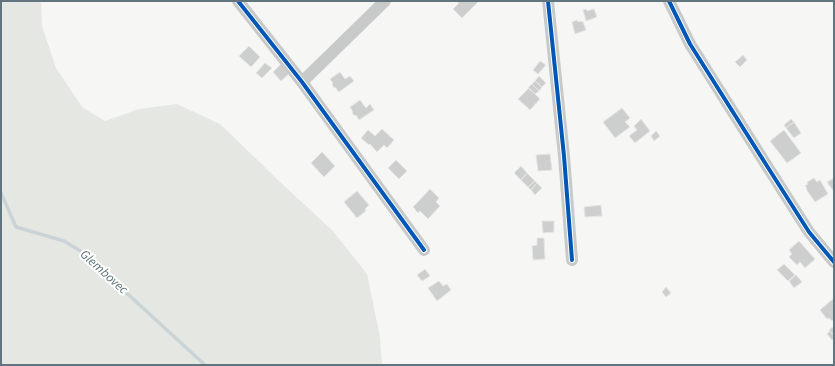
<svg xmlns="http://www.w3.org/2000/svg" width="835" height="366" viewBox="0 0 835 366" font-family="'Source Sans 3',sans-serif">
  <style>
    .green { fill: #e5e8e2 }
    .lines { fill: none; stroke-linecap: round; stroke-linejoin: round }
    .stream { stroke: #cad4d6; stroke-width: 3.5 }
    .building { fill: #cdcfcf; stroke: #e6e6e4 }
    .street { stroke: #c8caca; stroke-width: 12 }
    .cycleway-casing { stroke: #fff; stroke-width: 6 }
    .cycleway { stroke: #0057b8; stroke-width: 4 }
    .labels { text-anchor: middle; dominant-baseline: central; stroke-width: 4; stroke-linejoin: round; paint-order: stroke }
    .water-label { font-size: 13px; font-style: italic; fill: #5e7479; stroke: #fff }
  </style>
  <rect width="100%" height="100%" fill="#f6f6f5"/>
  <path class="green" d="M 1,1 L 41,1 L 42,26 L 56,68 L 82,107 L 105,121 L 139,109 L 177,104 L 220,124 L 280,182 L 333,231 L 367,274 L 380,337 L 382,365 L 1,365 Z"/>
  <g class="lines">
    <path class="stream" d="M 1,193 L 16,227 L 64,241 L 82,252 L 205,365"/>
  </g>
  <path class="building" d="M 458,1 L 478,1 L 478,2 L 462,18 L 453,9 L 459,3 L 457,2 Z
    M 586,9 L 587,11 L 594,9 L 597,17 L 586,21 L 583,10 Z
    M 577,20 L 578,22 L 580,21 L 583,22 L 586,30 L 575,34 L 572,22 Z
    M 249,46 L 260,57 L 251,67 L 239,56 Z
    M 743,55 L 747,60 L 740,67 L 735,62 Z
    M 540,61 L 546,65 L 538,74 L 533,70 Z
    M 265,63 L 272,68 L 262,78 L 256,73 Z
    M 282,63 L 290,73 L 281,81 L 273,72 Z
    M 340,72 L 345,79 L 350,76 L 354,81 L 339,92 L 335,87 L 334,88 L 332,84 L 333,83 L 330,79 Z
    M 539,76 L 546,83 L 542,87 L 535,81 Z
    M 535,81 L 542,87 L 539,91 L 532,84 Z
    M 532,84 L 539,91 L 535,94 L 528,88 Z
    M 529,88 L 540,99 L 530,110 L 518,99 Z
    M 360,100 L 366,108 L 370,104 L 374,110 L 359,120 L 356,115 L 355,116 L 352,113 L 353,112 L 350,107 Z
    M 622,108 L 630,118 L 625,122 L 630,127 L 615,138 L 603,122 Z
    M 641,119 L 650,131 L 635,143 L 629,136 L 637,130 L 634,126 Z
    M 791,119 L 794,122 L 786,128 L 784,125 Z
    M 794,122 L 801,133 L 794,138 L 786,128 Z
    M 382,129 L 394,140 L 387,148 L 384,145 L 377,152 L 370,144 L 369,145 L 361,138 L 368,130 L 375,136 Z
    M 784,130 L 801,153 L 787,163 L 770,141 Z
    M 656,131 L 660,136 L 654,141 L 651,136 Z
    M 322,152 L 335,166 L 324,177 L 311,163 Z
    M 550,154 L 552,170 L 538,171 L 536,155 Z
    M 396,160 L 407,171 L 399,179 L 388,168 Z
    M 521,166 L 527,173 L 521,180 L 514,173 Z
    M 527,173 L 535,181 L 528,187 L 521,180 Z
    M 814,178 L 817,182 L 820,180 L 828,194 L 815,202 L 806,189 L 807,188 L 805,186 L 808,184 L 807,182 Z
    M 834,178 L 834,192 L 827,182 Z
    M 535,181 L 537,183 L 531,190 L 528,187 Z
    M 537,183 L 542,188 L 535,195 L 531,190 Z
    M 430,189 L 439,198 L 436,202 L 440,206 L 428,219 L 420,211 L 418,213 L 413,207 Z
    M 357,191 L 369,205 L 365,209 L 366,211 L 357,218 L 344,202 Z
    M 601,205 L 602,216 L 585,217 L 584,207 Z
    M 542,221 L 554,221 L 554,232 L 543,233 Z
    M 537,238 L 544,238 L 545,259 L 533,260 L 532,246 L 537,245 Z
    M 799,241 L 815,259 L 805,268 L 800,262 L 797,265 L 789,257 L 792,254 L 789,250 Z
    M 784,264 L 795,275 L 788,281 L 777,270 Z
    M 425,269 L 430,276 L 422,281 L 417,275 Z
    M 796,275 L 802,282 L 794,288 L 789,281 Z
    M 439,281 L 443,286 L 447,284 L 451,290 L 437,301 L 428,288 Z
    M 666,287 L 671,293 L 666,297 L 662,292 Z
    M 834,298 L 834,319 L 832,321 L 829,318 L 827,319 L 820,310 Z
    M 834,326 L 834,336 L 829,330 Z
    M 830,331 L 834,336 L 834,338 L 832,340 L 827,334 Z"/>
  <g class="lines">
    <path class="street" d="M 238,1 L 302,82 L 424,250
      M 548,1 L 564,156 L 572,260
      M 669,1 L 690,44 L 767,166 L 809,232 L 834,262
      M 302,82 L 385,1"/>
    <defs>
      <path id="cycleway" d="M 238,1 L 302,82 L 424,250
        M 548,1 L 564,156 L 572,260
        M 669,1 L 690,44 L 767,166 L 809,232 L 834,262"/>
    </defs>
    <use href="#cycleway" class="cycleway-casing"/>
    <use href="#cycleway" class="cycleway"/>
  </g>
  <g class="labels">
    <g class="water-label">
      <text transform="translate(104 272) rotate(42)">Glembovec</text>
    </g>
  </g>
  <rect width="835" height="366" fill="none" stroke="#62757e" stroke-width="4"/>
</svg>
